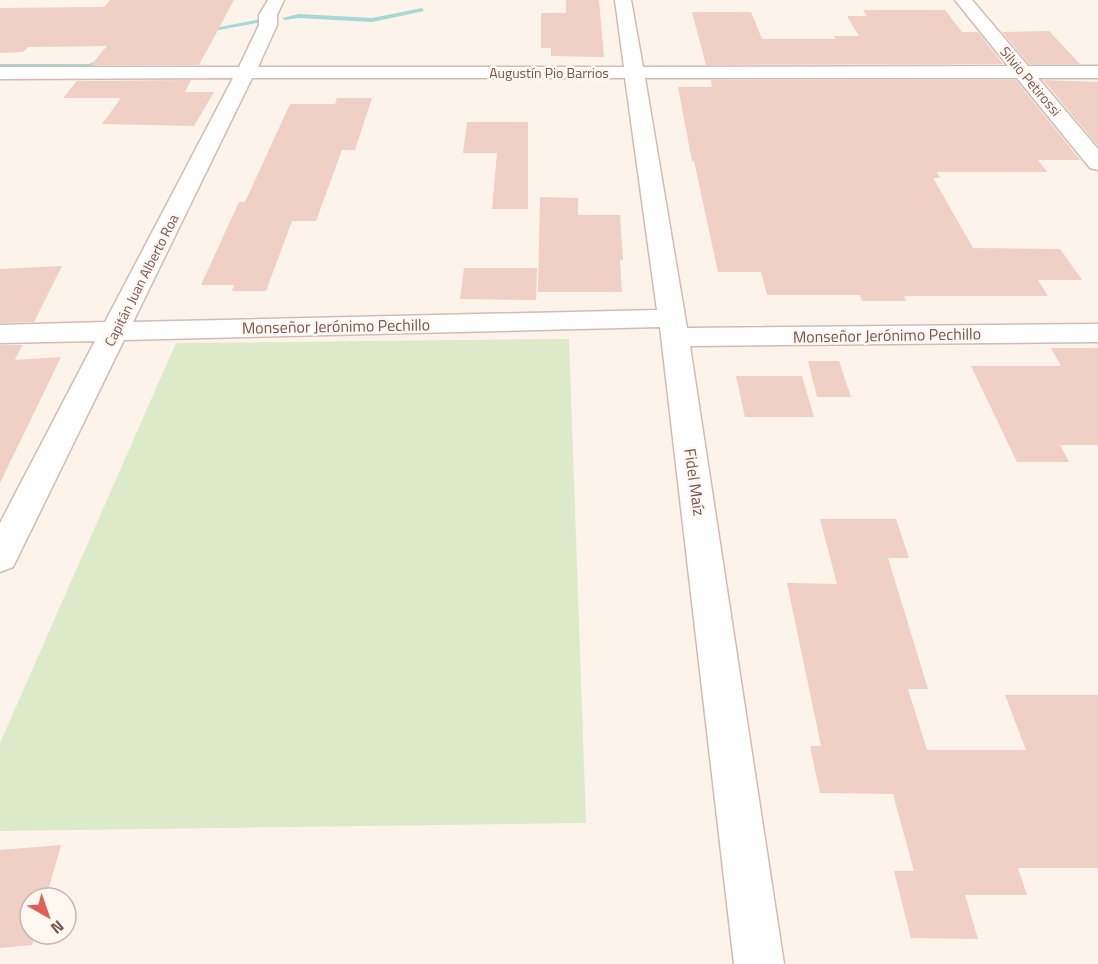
<svg xmlns="http://www.w3.org/2000/svg" width="1098" height="964" viewBox="0 0 1098 964" font-family="'Titillium Web',sans-serif">
  <style>
    .green { fill: #dceaca }
    .lines { fill: none; stroke-linecap: round; stroke-linejoin: round }
    .stream { fill: #a7d7d6; fill-rule: evenodd }
    .building { fill: #f0cfc4 }
    .minor-casing { stroke: #d1bcb3; stroke-width: 3 }
    .minor { fill: #fff; fill-rule: evenodd }
    .labels { text-anchor: middle; dominant-baseline: central; stroke-width: 5; stroke-linejoin: round; paint-order: stroke }
    .far-street-label { font-size: 14px; fill: #77564f; stroke: #fef7f2 }
    .street-label { font-size: 16px; fill: #77564f; stroke: #fef7f2 }
  </style>
  <rect width="100%" height="100%" fill="#fcf3eb"/>
  <path class="green" d="M 569,339 L 586,823 L 0,831 L 0,743 L 176,343 Z"/>
  <g class="lines">
    <path class="stream" d="M 422,8 L 424,11 L 372,22 L 299,18 L 285,20 L 282,18 L 299,14 L 372,18 Z
      M 261,19 L 263,20 L 263,22 L 202,33 L 199,31 Z
      M 103,58 L 108,59 L 90,68 L 0,68 L 0,64 L 89,64 Z"/>
  </g>
  <path class="building" d="M 110,0 L 234,0 L 199,65 L 91,65 L 107,46 L 28,47 L 23,52 L 0,53 L 0,8 L 104,7 Z
    M 566,0 L 599,0 L 604,57 L 551,56 L 551,48 L 541,48 L 541,13 L 566,13 Z
    M 863,10 L 945,10 L 962,32 L 978,32 L 1003,64 L 706,65 L 692,12 L 751,12 L 762,39 L 836,39 L 834,36 L 859,36 L 847,16 L 867,16 Z
    M 1049,31 L 1080,64 L 1029,64 L 1002,32 Z
    M 191,80 L 185,92 L 214,92 L 194,126 L 102,124 L 121,98 L 63,98 L 77,81 Z
    M 711,80 L 1016,80 L 1080,160 L 1038,160 L 1047,172 L 937,172 L 940,178 L 933,178 L 973,248 L 1060,249 L 1082,280 L 1038,280 L 1048,296 L 904,296 L 906,301 L 862,301 L 860,295 L 767,295 L 761,272 L 718,272 L 694,161 L 692,161 L 678,87 L 712,87 Z
    M 1043,80 L 1098,82 L 1098,146 Z
    M 337,98 L 372,98 L 355,150 L 342,150 L 316,221 L 292,221 L 266,291 L 232,291 L 234,285 L 201,285 L 239,202 L 245,202 L 290,104 L 335,104 Z
    M 467,122 L 528,122 L 528,209 L 492,209 L 497,153 L 463,153 Z
    M 540,197 L 578,198 L 578,215 L 620,215 L 623,260 L 620,260 L 622,292 L 538,292 Z
    M 62,266 L 34,322 L 0,323 L 0,269 Z
    M 464,268 L 537,268 L 536,300 L 460,299 Z
    M 0,345 L 22,345 L 15,360 L 61,357 L 0,483 Z
    M 1051,348 L 1098,348 L 1098,445 L 1060,445 L 1069,462 L 1017,462 L 971,366 L 1061,366 Z
    M 808,361 L 839,361 L 851,397 L 817,397 Z
    M 736,376 L 802,376 L 814,417 L 745,417 Z
    M 820,519 L 896,519 L 909,558 L 888,558 L 928,689 L 908,689 L 927,750 L 1026,750 L 1005,695 L 1098,695 L 1098,868 L 1018,868 L 1027,895 L 965,895 L 978,939 L 911,938 L 894,871 L 914,871 L 893,794 L 820,793 L 810,746 L 821,746 L 787,583 L 837,584 Z
    M 61,845 L 46,898 L 30,898 L 30,934 L 35,934 L 32,945 L 0,948 L 0,850 Z"/>
  <g class="lines">
    <defs>
      <path id="minor" d="M 268,0 L 284,0 L 277,15 L 277,25 L 258,67 L 624,67 L 615,0 L 631,0 L 643,67 L 1008,66 L 955,0 L 972,0 L 1028,66 L 1098,66 L 1098,78 L 1038,78 L 1098,149 L 1098,170 L 1090,168 L 1017,78 L 645,78 L 687,328 L 1098,324 L 1098,342 L 690,346 L 784,964 L 734,964 L 660,327 L 124,340 L 13,567 L 0,572 L 0,523 L 95,341 L 0,343 L 0,325 L 105,322 L 233,78 L 0,79 L 0,67 L 239,67 L 259,25 L 259,15 ZM 252,78 L 625,78 L 657,310 L 133,322 Z"/>
    </defs>
    <use href="#minor" class="minor-casing"/>
    <use href="#minor" class="minor"/>
  </g>
  <g class="labels">
    <g class="far-street-label">
      <text x="549" y="72">Augustín Pio Barrios</text>
      <text transform="translate(1031 81) rotate(50)">Silvio Petirossi</text>
      <text transform="translate(141 280) rotate(-63)">Capitán Juan Alberto Roa</text>
    </g>
    <g class="street-label">
      <text transform="translate(336 326) rotate(-1)">Monseñor Jerónimo Pechillo</text>
      <text transform="translate(887 335) rotate(-1)">Monseñor Jerónimo Pechillo</text>
      <text transform="translate(695 482) rotate(82)">Fidel Maíz</text>
    </g>
  </g>
  <g transform="translate(48 916) rotate(140)"><circle r="28" fill="#fef7f2" stroke="#c8b7b1" stroke-width="1.5"/>
  <path d="M0-4.5L10 22L0 15L-10 22Z" fill="#df6057"/>
  <text y="-9" font-size="16" font-weight="bold" text-anchor="middle" fill="#77564f">N</text>
  </g>
</svg>
